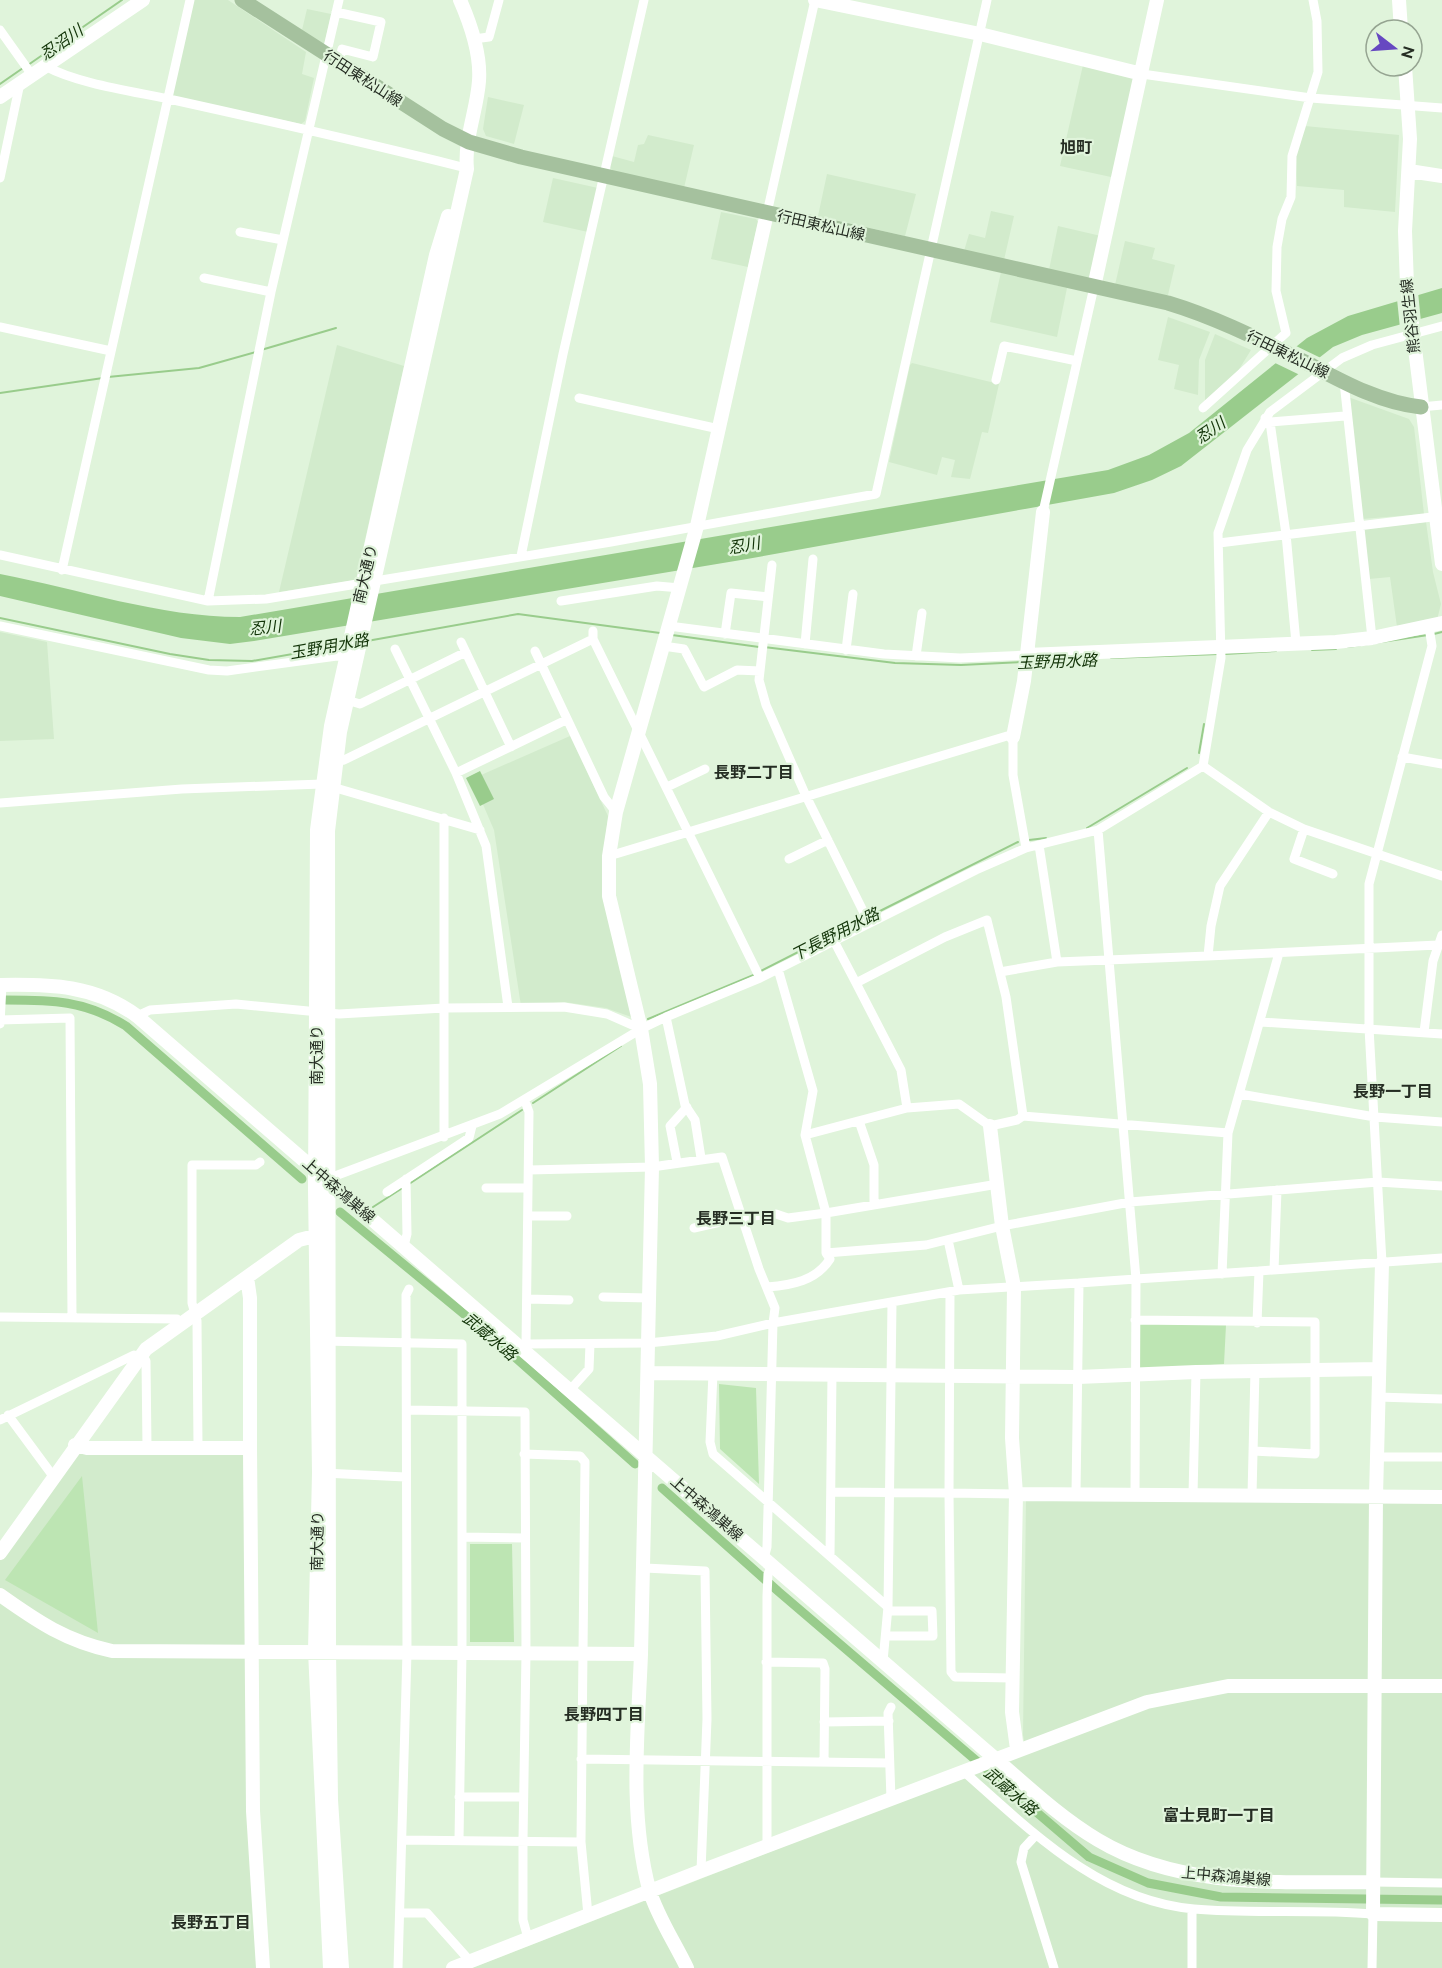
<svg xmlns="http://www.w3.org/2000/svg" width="1442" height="1968" viewBox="0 0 1442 1968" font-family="Ubuntu,'Noto Sans JP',sans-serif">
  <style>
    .built { fill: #d2ebcc }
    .green { fill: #bde5b3 }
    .water { fill: #99cc8c }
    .pier { fill: #e0f4db }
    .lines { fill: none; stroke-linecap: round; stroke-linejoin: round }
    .stream { stroke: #99cc8c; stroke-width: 2 }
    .canal { stroke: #99cc8c; stroke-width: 9 }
    .street { stroke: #fff; stroke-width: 9 }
    .secondary { stroke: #fff; stroke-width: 14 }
    .primary { stroke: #a5c19e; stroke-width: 15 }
    .labels { text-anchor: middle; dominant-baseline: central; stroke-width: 4.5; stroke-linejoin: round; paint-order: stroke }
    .street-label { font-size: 15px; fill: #252d23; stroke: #e0f4db }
    .water-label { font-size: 16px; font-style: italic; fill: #123408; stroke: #e0f4db }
    .neighbourhood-label { font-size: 16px; font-weight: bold; fill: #252d23; stroke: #e0f4db }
  </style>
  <rect width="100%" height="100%" fill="#e0f4db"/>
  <path class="built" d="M 191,0 L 228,0 L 306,52 L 302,74 L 314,78 L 305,121 L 301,124 L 173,96 L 171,92 Z
    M 307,9 L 331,14 L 324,45 L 302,30 Z
    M 1083,65 L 1134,76 L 1115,174 L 1111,177 L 1060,166 Z
    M 488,97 L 524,105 L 514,144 L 486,136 L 483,129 Z
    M 1305,126 L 1399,135 L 1395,212 L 1344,207 L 1344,190 L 1297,186 L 1296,155 Z
    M 648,135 L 694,145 L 684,188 L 614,172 L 609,166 L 612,156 L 634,162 L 638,145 L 644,144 Z
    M 827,174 L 916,194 L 905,236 L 818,216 Z
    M 553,178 L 598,188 L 588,232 L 543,222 Z
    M 991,211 L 1014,216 L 1004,260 L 964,251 L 969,234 L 985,238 Z
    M 721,212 L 756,219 L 758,222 L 748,267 L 711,259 Z
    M 1058,226 L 1101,236 L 1092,276 L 1087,278 L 1049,270 Z
    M 1125,241 L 1155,248 L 1152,259 L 1175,265 L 1168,295 L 1165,296 L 1115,285 Z
    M 1001,272 L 1067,288 L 1057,337 L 990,322 Z
    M 1168,317 L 1210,332 L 1199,360 L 1198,395 L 1174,389 L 1179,365 L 1158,360 Z
    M 1215,334 L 1251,350 L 1233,379 L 1205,403 L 1205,360 Z
    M 337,345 L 404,366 L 356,580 L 279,592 Z
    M 912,363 L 999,384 L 988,433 L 982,432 L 970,479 L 951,477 L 955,460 L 942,457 L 937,475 L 889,462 L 910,365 Z
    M 1348,397 L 1409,419 L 1414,427 L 1424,514 L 1362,519 Z
    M 1426,522 L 1433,572 L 1441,604 L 1437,620 L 1397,627 L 1390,577 L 1369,579 L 1363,529 Z
    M 0,632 L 47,642 L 54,739 L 0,741 Z
    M 570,736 L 608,816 L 603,863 L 637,1019 L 606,1008 L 564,1002 L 521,1006 L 494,830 L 472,779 Z
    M 76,1448 L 243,1453 L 249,1815 L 258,1968 L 0,1968 L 0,1557 Z
    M 1026,1500 L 1442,1503 L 1442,1968 L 472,1968 L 1026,1752 L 1023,1735 Z"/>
  <path class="green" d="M 1140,1324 L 1226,1325 L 1224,1364 L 1140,1370 Z
    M 719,1384 L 756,1388 L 759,1484 L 720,1449 Z
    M 82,1476 L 98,1633 L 5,1580 Z
    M 470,1544 L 512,1544 L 514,1642 L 470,1642 Z"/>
  <path class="water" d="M 1442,288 L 1442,313 L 1362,335 L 1333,347 L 1181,466 L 1152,480 L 1114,493 L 747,559 L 254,641 L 230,644 L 181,638 L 0,596 L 0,574 C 79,589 159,617 240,617 L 1108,470 L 1149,455 L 1189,433 L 1307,338 L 1348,316 Z
    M 480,771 L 494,799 L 480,806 L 466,778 Z"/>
  <path class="pier" d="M 1418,292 L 1421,322 L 1400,328 L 1397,299 Z
    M 1294,345 L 1323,359 L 1302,376 L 1273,362 Z"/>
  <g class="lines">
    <path class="stream" d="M 28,65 L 122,0
      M 0,84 L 23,68
      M 261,350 L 336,328
      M 108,377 L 199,368 L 256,352
      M 0,393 L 103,378
      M 0,618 L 170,654 L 209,660 L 252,661 L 344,645
      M 1434,634 L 1442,632
      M 672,635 L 759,647
      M 367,641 L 518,614 L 660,633
      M 764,647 L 895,663 L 961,665 L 1022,662
      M 1348,647 L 1428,635
      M 1312,650 L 1336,649
      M 1225,654 L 1276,651
      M 1111,658 L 1219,654
      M 1030,662 L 1066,660
      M 1199,753 L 1204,724
      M 1087,828 L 1187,768
      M 1029,840 L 1046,838
      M 868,917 L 1018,842
      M 761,971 L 863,919
      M 648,1019 L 756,974
      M 533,1103 L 621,1046
      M 409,1184 L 522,1110
      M 373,1207 L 404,1187"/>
    <path class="canal" d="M 0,1000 C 49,1000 83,999 126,1026 L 302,1179
      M 340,1212 L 498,1342 L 635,1464
      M 662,1488 L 779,1592 L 1089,1857 L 1148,1883 L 1221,1897 L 1442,1900"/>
    <path class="street" d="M 336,12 L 381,22 L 373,57 L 342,49 L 339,62
      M 0,30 L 32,75
      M 474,39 L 489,37 L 499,0
      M 45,66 C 80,85 139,92 178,101 C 273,122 367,143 462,167
      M 1142,74 L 1311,98 L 1442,108
      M 0,178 L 20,83
      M 767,213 L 815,0
      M 240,232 L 283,240
      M 204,278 L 271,292
      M 0,327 L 111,351
      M 996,380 L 1004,346 L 1077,361
      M 1344,382 L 1372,638
      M 579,398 L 719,429
      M 1421,407 L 1442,405
      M 1203,408 L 1286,333 L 1276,291 L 1277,247 L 1282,219 L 1291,197 L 1292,156 L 1318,72 L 1317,21 L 1313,0
      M 1265,418 L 1270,422 L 1286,534 L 1296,643
      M 1270,422 L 1345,416
      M 1043,512 L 1094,287
      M 1219,543 L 1440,516
      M 0,555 L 208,601 L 266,599 L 611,542 L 876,494 L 987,0
      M 521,556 L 563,354 L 644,0
      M 772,565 L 759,680 L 766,705 L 806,796 L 869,923
      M 62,570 L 190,0
      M 208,601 L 271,292 L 339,0
      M 561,601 L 657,586 L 680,588
      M 0,626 L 209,670 L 227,671 L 337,656 L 352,657
      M 669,626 L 884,654 L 960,658 L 1027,655
      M 593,631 L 593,639 L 760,978
      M 725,634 L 731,593 L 768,597
      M 461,642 L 511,747
      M 805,644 L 813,559
      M 663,646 L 684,649 L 704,687 L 737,670 L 760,671
      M 395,649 L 456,773 L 486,846 L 508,1007
      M 846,650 L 853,594
      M 535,651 L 604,797 L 616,812
      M 916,656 L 922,613
      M 347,700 L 360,704 L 466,652
      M 1402,757 L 1442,764
      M 334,762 L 344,760 L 593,639
      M 1203,766 L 1269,812 L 1304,829 L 1442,876
      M 456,773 L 566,720
      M 667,787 L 705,769
      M 0,803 L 182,789 L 322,784 L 480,830
      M 444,818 L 444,1137
      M 1304,829 L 1294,859 L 1333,874
      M 1098,830 L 1136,1279 L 1259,1271 L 1257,1323
      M 609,856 L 1007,736 L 1013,737 L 1013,775 L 1026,848
      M 789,859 L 828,840
      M 834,941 L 856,983 L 945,937 L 987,920 L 1006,997 L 1023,1116 L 1017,1120 L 990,1126 L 959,1104 L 907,1108
      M 1208,956 L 1438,945
      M 1057,962 L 1208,956 L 1211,926 L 1220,886 L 1269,812
      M 778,969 L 813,1091 L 805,1135
      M 1000,972 L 1057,962 L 1039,845
      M 137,1016 L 150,1010 L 236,1004 L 339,1014 L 444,1008 L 564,1007 L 607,1014 L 641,1029 L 500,1114 L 327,1179
      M 666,1017 L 760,978 L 976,870 L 1026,848 L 1098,830 L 1203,766 L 1221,658 L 1218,533 L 1247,450 L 1270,412 L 1342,358 L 1372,345 L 1442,326
      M 0,1020 L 70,1018 L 72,1317
      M 1261,1022 L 1442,1034
      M 0,1024 L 2,985
      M 641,1029 L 666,1017 L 685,1105 L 695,1120 L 701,1158
      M 1424,1032 L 1433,961 L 1442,935
      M 1240,1094 L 1375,1117 L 1442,1122
      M 1023,1116 L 1228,1133
      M 859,1121 L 874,1165 L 874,1205
      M 677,1162 L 670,1126 L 687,1107
      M 529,1170 L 652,1167 L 722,1157 L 759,1269 L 775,1308 L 773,1323 L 767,1547 L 764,1558
      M 486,1188 L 528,1188
      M 387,1192 L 469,1138 L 472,1126
      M 528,1216 L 567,1216
      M 694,1228 L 742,1217 L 776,1214 L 788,1218 L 826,1213 L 998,1184
      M 948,1240 L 959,1290
      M 404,1246 L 407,1234 L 406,1179
      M 826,1253 L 926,1245 L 1002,1226 L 1130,1202 L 1378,1182 L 1442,1186
      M 1382,1263 L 1369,1028 L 1369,884 L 1432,646 L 1429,627
      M 1274,1270 L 1277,1190
      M 1259,1271 L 1442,1258
      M 1222,1274 L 1228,1133 L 1279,953
      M 767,1287 C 792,1285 816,1281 830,1259 L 826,1253 L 826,1213 L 805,1135 L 907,1108 L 901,1070 L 856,983
      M 950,1293 L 949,1493 L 1016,1494
      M 603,1297 L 649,1298
      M 527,1299 L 569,1300
      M 0,1317 L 177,1319 L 181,1323
      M 1135,1320 L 1315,1322 L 1315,1454 L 1253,1451
      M 323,1341 L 462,1344
      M 526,1344 L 648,1343 L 717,1336 L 773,1323 L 959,1290 L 1079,1283
      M 522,1348 L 526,1344 L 529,1112 L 525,1101
      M 713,1373 L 710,1442 L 713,1454 L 888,1607
      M 570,1390 L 589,1369 L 590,1344
      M 1378,1397 L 1442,1399
      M 407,1410 L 525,1412 L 526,1653 L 523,1840 L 523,1920 L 528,1938
      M 8,1415 L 53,1476
      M 0,1420 L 134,1355 L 144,1358 L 146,1361 L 147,1447
      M 198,1447 L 197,1321 L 192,1303 L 192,1165 L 256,1165 L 260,1162
      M 524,1454 L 580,1456 L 585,1462 L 581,1842 L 588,1915
      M 1377,1457 L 1442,1457
      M 324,1473 L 405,1477
      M 831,1492 L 949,1493 L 951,1672 L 955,1677 L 1012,1678
      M 1076,1493 L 1079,1283 L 1136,1279 L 1135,1493
      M 1193,1494 L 1196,1372
      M 1252,1495 L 1255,1370
      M 463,1537 L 525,1538
      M 830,1556 L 832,1374
      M 645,1568 L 705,1571 L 707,1719 L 701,1871
      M 887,1636 L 933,1636 L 932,1611 L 888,1611
      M 883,1661 L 888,1607 L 892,1303
      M 766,1662 L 823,1663 L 825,1669 L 824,1762
      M 891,1707 L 888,1713 L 891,1799
      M 824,1722 L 889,1721
      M 581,1759 L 889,1763
      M 962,1770 C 1029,1829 1099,1901 1194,1909 C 1253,1914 1314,1909 1373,1914 L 1372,1968
      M 459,1797 L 523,1797
      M 1036,1835 L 1024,1848 L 1021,1862 L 1054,1968
      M 402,1840 L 581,1842
      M 459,1840 L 462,1652 L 462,1344
      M 767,1846 L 767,1596 L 768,1574 L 772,1565
      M 1373,1882 L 1442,1883
      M 401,1913 L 427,1913 L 470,1961
      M 398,1968 L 407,1652 L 406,1295 L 409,1289
      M 1192,1968 L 1192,1909"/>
    <path class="secondary" d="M 815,0 L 980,34 L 1142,74
      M 1399,0 L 1401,30
      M 1405,66 L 1410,139 L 1405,231 L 1407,285 L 1442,564
      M 0,97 L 143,0
      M 1409,171 L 1442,176
      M 1094,287 L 1157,0
      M 1027,655 L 1336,642 L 1372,638 L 1442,623
      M 1013,737 L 1024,681 L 1043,512
      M 0,985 C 51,984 95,985 137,1016 L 984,1749 C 1021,1780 1056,1815 1098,1840 C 1180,1889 1281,1882 1373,1882
      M 990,1126 L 1002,1226 L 1014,1287 L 1012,1438 L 1016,1494 L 1012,1712 L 1017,1749
      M 1382,1263 L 1376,1496 L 1373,1914 L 1442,1915
      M 648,1373 L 1078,1377 L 1196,1372 L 1379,1369
      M 75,1445 L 87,1448 L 250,1448 L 250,1298 L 247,1277
      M 250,1448 L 253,1811 L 263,1968
      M 1016,1494 L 1442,1497
      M 0,1553 L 146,1349 L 299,1240 L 322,1234
      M 0,1595 C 38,1622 66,1641 112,1651 L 641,1654 C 638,1732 629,1813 649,1889 C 657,1916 675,1943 687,1968
      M 641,1654 L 652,1167 L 650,1084 L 641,1029 L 609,896 L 609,856 L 616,812 L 697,526 L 767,213
      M 330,1968 L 315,1651 L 319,1473 L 315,1189 L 317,830 L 331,726 L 436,255 L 448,216
      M 342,1968 L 331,1800 L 329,1651 L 328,831 L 340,732 L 467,169 C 464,139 477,110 479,81 C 481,54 471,25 460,0
      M 453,1968 L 701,1871 L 1147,1702 L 1228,1686 L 1442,1686"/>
    <path class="primary" d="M 242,0 L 443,129 L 469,142 L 521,157 L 1168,303 C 1218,318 1264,342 1311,365 C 1345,383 1382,403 1421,407"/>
  </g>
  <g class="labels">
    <g class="street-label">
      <text transform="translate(363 78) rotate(33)">行田東松山線</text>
      <text transform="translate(821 225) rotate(13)">行田東松山線</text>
      <text transform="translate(1410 316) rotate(-96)">熊谷羽生線</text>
      <text transform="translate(1288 354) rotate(26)">行田東松山線</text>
      <text transform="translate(365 574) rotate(-77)">南大通り</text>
      <text transform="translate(316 1055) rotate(-90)">南大通り</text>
      <text transform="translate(339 1190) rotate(41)">上中森鴻巣線</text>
      <text transform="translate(707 1508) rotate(41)">上中森鴻巣線</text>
      <text transform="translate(317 1541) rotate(-89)">南大通り</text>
      <text transform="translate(1226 1876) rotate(5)">上中森鴻巣線</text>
    </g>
    <g class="water-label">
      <text transform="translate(61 42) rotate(-35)">忍沼川</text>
      <text transform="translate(1210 430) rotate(-35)">忍川</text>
      <text transform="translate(744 545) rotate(-10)">忍川</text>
      <text transform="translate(265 627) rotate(-6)">忍川</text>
      <text transform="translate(329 646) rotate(-10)">玉野用水路</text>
      <text transform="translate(1057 661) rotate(-2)">玉野用水路</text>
      <text transform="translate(835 934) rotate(-27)">下長野用水路</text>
      <text transform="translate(490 1336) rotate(40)">武蔵水路</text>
      <text transform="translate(1011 1791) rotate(41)">武蔵水路</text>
    </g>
    <g class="neighbourhood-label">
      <text x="1076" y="147">旭町</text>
      <text x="754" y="772">長野二丁目</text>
      <text x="1393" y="1091">長野一丁目</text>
      <text x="736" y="1218">長野三丁目</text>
      <text x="604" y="1714">長野四丁目</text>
      <text x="1219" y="1815">富士見町一丁目</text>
      <text x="211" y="1922">長野五丁目</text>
    </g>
  </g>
  <g transform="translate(1394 48) rotate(107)"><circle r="28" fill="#e0f4db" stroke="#95a491" stroke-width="1.5"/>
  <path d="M0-4.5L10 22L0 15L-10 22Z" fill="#6648c1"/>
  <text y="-9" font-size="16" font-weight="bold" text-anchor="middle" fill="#252d23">N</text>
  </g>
</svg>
